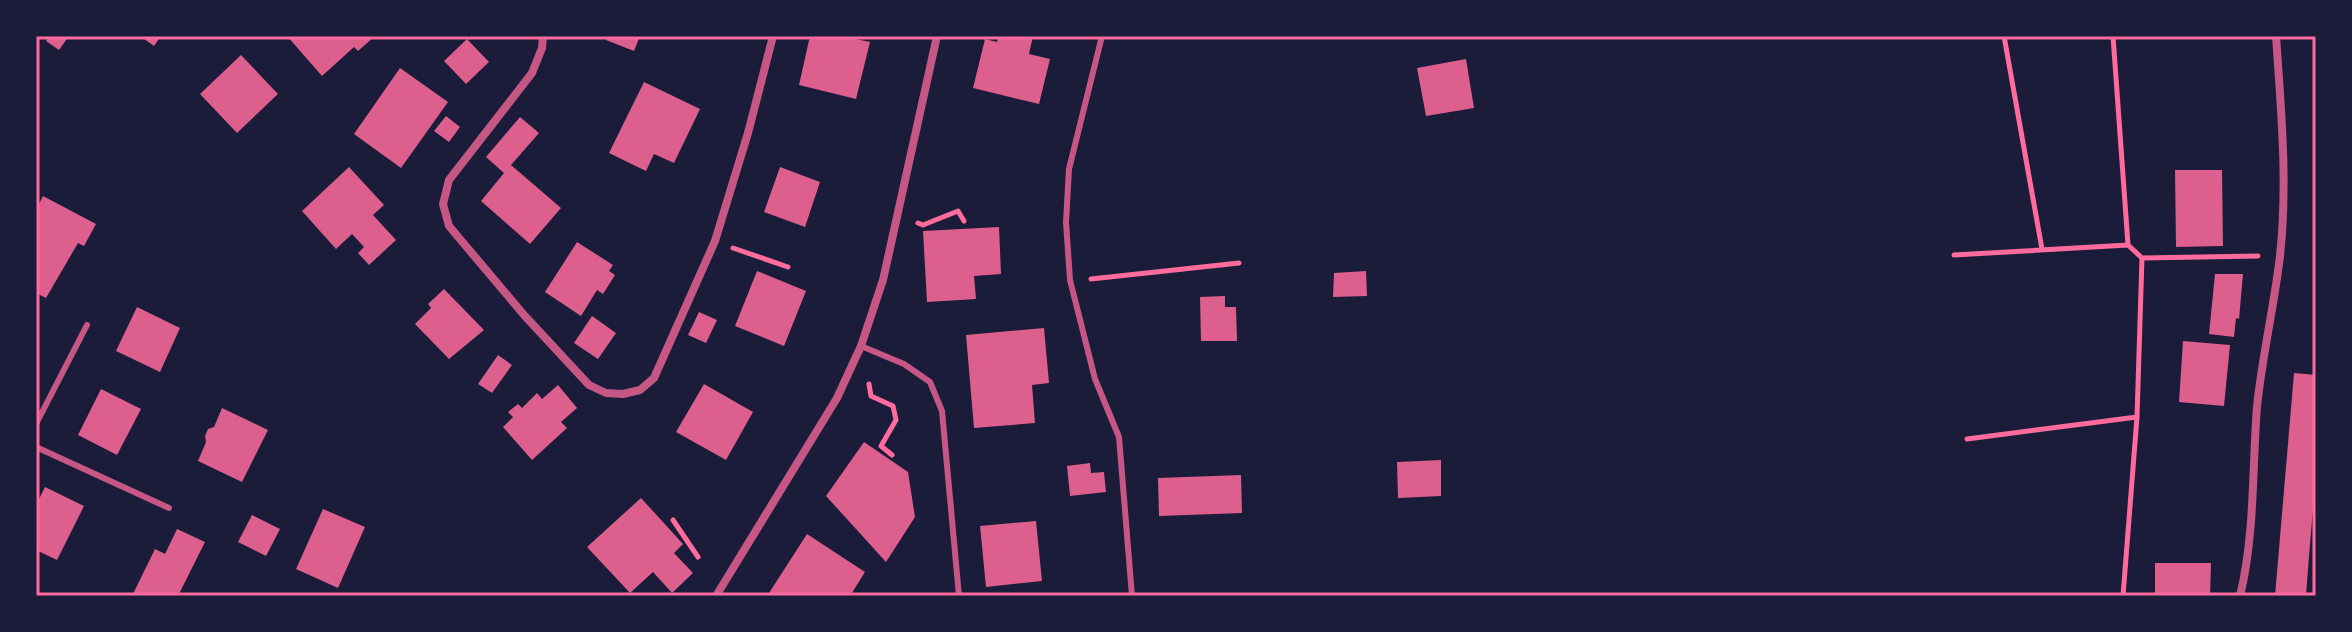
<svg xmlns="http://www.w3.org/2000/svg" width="2352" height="632" viewBox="0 0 2352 632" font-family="Arial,sans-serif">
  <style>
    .building { fill: #dd5f8e }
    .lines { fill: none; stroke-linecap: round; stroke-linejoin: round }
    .path { stroke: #ff6b9d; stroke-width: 5 }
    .service { stroke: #c65784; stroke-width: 6 }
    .minor { stroke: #c65784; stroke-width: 8 }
    .neatline { fill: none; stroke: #ff6b9d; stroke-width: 3 }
  </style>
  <rect width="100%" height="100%" fill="#1b1b3a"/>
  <path class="building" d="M 50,36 L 69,36 L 59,50 L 46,41 Z
    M 140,36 L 161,36 L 154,46 Z
    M 287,36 L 375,36 L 358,51 L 354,47 L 322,76 Z
    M 608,36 L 640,36 L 634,51 L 606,40 Z
    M 810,36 L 842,36 L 870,42 L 856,99 L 799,85 Z
    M 998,36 L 1033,36 L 1029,54 L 1050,59 L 1039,104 L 973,88 L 985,39 L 997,42 Z
    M 467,39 L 489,62 L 466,84 L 444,61 Z
    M 241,55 L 278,94 L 237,133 L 200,94 Z
    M 1466,59 L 1474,108 L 1426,116 L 1417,68 Z
    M 400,68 L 448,102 L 401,168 L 354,134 Z
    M 644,82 L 700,109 L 674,163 L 654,154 L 646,171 L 609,153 Z
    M 446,116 L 460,127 L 449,142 L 434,131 Z
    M 520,117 L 539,133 L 511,165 L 561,208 L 530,244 L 481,201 L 504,173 L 486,157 Z
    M 349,167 L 384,205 L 373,215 L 396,240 L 369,265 L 358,253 L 364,247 L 352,234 L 336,249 L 302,211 Z
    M 780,167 L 820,182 L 805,227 L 764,212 Z
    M 2175,170 L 2222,170 L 2223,246 L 2176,247 Z
    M 43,196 L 96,224 L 84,246 L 78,243 L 46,298 L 36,293 L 36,210 Z
    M 999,227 L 1001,274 L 974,276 L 976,299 L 927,302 L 923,231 Z
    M 577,242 L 613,265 L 609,271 L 615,275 L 603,294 L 597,290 L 581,316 L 545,292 Z
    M 757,271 L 806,291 L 784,346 L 735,326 Z
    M 1366,271 L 1367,296 L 1333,297 L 1334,273 Z
    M 2215,274 L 2243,274 L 2239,319 L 2236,318 L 2234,337 L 2209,334 Z
    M 444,289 L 484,330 L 449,359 L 415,324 L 431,308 L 428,304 Z
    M 1225,296 L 1225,307 L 1236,307 L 1237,341 L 1201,341 L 1200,297 Z
    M 137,307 L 180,328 L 160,372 L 116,351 Z
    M 699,312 L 717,320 L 706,343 L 688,335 Z
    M 592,316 L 616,333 L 598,359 L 574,343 Z
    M 1044,328 L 1049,383 L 1032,385 L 1035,423 L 974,428 L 966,335 Z
    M 2183,341 L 2230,345 L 2224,406 L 2179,402 Z
    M 498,355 L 512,365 L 492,393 L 478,384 Z
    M 2294,373 L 2316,375 L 2316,473 L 2309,556 L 2306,596 L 2275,596 Z
    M 704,384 L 753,412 L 726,460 L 676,432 Z
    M 558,385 L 577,408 L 561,422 L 567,428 L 532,460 L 503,427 L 513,417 L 508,412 L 518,404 L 522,408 L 537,393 L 542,399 Z
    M 101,389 L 141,409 L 117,455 L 78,435 Z
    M 222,408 L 268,430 L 242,482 L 198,461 L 206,442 L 205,436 L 208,429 L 214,427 Z
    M 864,442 L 908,472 L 915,517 L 886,562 L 826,496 Z
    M 1441,460 L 1441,496 L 1398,498 L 1397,462 Z
    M 1090,463 L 1091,473 L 1104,472 L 1106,492 L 1070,496 L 1067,466 Z
    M 1241,475 L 1242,513 L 1159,516 L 1158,478 Z
    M 45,487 L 84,506 L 57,560 L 36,550 L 36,505 Z
    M 641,498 L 683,544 L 674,553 L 693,573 L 672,593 L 653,572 L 630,593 L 587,547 Z
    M 323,509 L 365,527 L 338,588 L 296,569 Z
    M 252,515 L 280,529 L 266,556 L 238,542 Z
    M 1036,521 L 1042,581 L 986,587 L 980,526 Z
    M 177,529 L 205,542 L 178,596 L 132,596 L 155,549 L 165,554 Z
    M 807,534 L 865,572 L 850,596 L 773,596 L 769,593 Z
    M 2155,563 L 2211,563 L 2210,596 L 2155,596 Z"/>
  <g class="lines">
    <path class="path" d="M 2004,36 L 2042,249
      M 2113,36 L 2128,245 L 2142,258
      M 918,223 L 923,225 L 958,211 L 964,221
      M 733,248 L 788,267
      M 1954,255 L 2128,245
      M 1091,279 L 1239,263
      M 869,384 L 871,396 L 893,406 L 896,420 L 881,446 L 892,455
      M 1967,439 L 2137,417
      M 673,520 L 698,557
      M 2123,596 L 2137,417 L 2142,258 L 2258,256"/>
    <path class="service" d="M 1102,36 L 1069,169 L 1066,222 L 1070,280 L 1095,379 L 1119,437 L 1132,596
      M 861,346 L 904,364 L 930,382 L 942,411 L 959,596
      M 36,424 L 87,325
      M 36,447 L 169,508"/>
    <path class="minor" d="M 543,36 L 542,48 L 532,73 L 449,180 L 443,204 L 449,226 L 524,315 L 589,385 L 606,393 L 623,394 L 640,390 L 654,378 L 715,241 L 748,133 L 773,36
      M 716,596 L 837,398 L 861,346 L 883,280 L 937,36
      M 2240,596 C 2255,534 2252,471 2257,407 C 2262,357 2274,307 2280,256 C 2288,183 2281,109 2276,36"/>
  </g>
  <rect width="2352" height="632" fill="none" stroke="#1b1b3a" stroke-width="76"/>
  <rect x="38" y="38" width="2276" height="556" class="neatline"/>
</svg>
